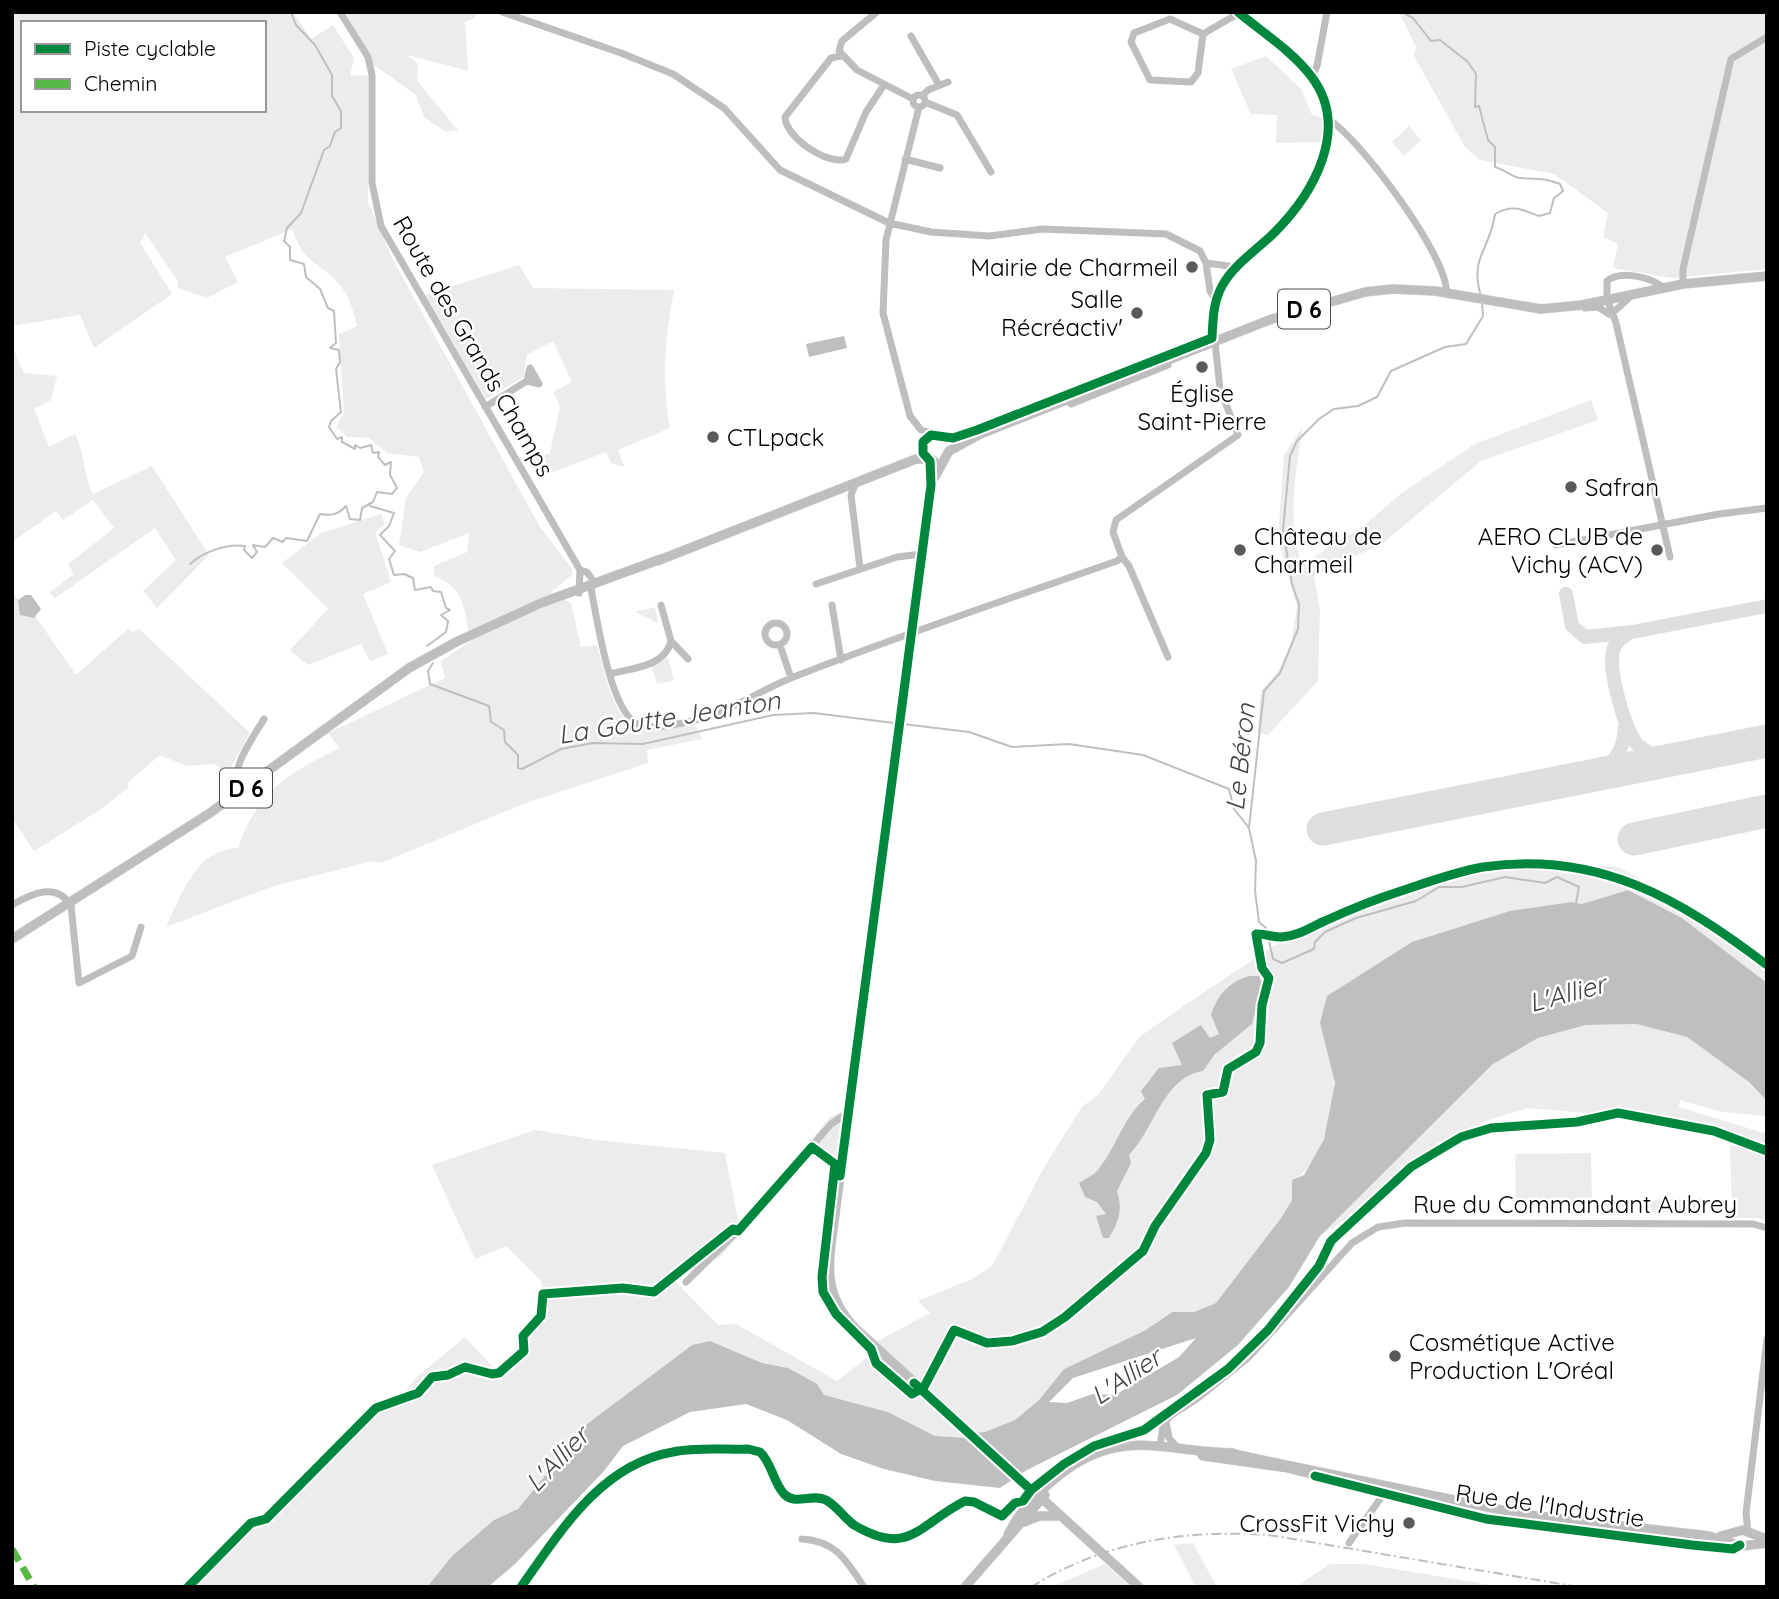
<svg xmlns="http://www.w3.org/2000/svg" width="1779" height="1599" viewBox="0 0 1779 1599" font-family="Quicksand,sans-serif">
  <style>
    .green { fill: #ececec; fill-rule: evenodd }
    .water { fill: #bfbfbf; fill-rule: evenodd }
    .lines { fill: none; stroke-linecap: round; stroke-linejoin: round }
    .stream { stroke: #bfbfbf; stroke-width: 2 }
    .taxiway { stroke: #dedede; stroke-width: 14 }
    .runway { stroke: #dedede; stroke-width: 33 }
    .major-casing { stroke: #dbdbdb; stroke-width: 10 }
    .minor { stroke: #bebebe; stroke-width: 7 }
    .major { stroke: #bebebe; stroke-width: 9 }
    .rail { stroke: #bebebe; stroke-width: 2; stroke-dasharray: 10 3.5 2 3.5; stroke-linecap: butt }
    .quiet { stroke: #58b947; stroke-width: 7; stroke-dasharray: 14 7; stroke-linecap: butt }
    .cycleway-casing { stroke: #fff; stroke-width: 13 }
    .cycleway { stroke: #00873e; stroke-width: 9 }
    .poi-dot { fill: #595959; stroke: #fff; stroke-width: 2.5 }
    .labels { text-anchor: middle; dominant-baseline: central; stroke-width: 5; stroke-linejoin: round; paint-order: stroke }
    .shield { fill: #fff; stroke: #4c4c4c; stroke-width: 2 }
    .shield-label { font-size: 23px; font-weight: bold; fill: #000 }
    .poi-label { font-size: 24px; fill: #000; stroke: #fff; text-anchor: end }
    .street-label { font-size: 24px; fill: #000; stroke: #fff }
    .water-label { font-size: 26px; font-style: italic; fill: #444; stroke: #fff }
  </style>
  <rect width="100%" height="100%" fill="#fff"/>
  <path class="green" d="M 12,12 L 293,12 L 311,39 L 333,25 L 354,58 L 350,76 L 368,75 L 368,202 L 393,260 L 540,527 L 572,569 L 572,575 L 551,592 L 571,603 L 581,647 L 597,645 C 604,668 614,724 640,730 C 652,733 682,725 695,724 L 702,739 L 647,750 L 648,763 L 526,803 L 381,863 L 372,861 L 274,886 L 166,927 C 182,894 196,849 238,848 C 258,790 288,774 339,748 L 328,733 L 445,678 L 441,661 L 471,641 C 463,610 467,589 434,576 L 434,566 L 467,552 L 469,533 L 420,552 L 399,545 L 406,498 L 424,472 L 419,457 L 387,453 L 369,438 L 347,437 L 336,427 L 344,413 L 339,334 L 357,326 C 353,311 350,296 339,284 C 317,259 305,266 292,229 L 225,257 L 238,282 L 207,298 L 178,288 L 177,280 L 145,233 L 140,243 L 172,294 L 94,348 L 80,315 L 12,326 ZM 23,23 L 264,23 L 264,110 L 23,110 Z
    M 345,12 L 476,12 L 475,18 L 465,22 L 468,71 L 407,55 L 418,64 L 417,81 L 458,130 L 446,132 L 424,117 L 416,95 L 374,65 Z
    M 1399,12 L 1767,12 L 1767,269 L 1672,278 L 1613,268 L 1618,244 L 1603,237 L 1608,213 L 1554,174 L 1480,160 L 1465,147 L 1414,56 L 1416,47 Z
    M 1266,56 L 1301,89 L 1312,115 L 1322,117 L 1322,142 L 1276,143 L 1277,115 L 1251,114 L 1231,69 Z
    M 1409,126 L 1421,140 L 1404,156 L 1392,142 Z
    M 519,265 L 533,288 L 674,290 C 665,340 661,378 670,428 L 618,450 L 624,467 L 611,463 L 606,452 L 538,478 L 530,462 L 550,453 L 560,406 L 553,392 L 572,382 L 553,341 L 527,355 L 524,377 L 486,399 L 425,295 Z
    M 12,346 L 24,373 L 57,376 L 51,400 L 34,409 L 49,447 L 75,434 C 85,454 83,474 93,494 L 152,466 L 209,555 L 157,608 L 143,591 L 176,560 L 155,528 L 55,598 L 49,593 L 74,574 L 68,564 L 114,528 L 93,500 L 63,520 L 56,511 L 12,542 Z
    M 1591,400 L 1598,420 L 1481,461 L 1383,543 L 1314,575 L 1320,610 L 1318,681 L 1268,735 L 1257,732 L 1261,691 L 1279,670 L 1291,643 L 1297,607 L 1278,538 L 1284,455 L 1303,427 C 1296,469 1286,524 1302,564 L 1362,527 L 1403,492 L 1475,444 Z
    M 381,514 L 385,524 L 375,532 L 391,582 L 363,594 L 388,654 L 370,661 L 361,644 L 308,665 L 290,650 L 328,609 L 282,563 L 321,533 Z
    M 12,593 L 38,620 L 76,675 L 128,629 L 132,632 L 139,629 L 250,733 L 227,775 L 215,764 L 186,766 L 160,755 L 127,783 L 129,787 L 101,809 L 34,851 L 12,818 Z
    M 655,607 L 658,623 L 635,612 Z
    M 668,658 L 674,680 L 657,684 L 652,666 Z
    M 1543,862 L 1619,867 L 1700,913 L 1767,962 L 1767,983 L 1682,918 L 1628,890 L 1582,904 L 1572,902 L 1320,1023 C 1326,1042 1333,1061 1334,1081 C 1337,1109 1318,1169 1292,1181 L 1292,1200 L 1281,1218 L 1216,1303 L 1194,1312 L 1171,1312 L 1144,1331 L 1064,1369 L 1039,1400 L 1015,1420 L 985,1432 L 973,1433 L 874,1343 L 930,1313 L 918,1301 L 972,1279 L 992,1266 L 1046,1164 L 1082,1107 L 1099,1094 L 1139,1037 L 1185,1005 L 1272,947 L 1393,889 L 1470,867 Z
    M 1638,1024 L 1687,1037 L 1749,1082 L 1767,1101 L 1767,1116 L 1722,1112 L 1680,1100 L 1679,1107 L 1767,1134 L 1767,1148 L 1737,1140 L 1715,1128 L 1624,1110 L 1597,1114 L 1528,1108 L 1485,1121 L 1429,1153 L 1363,1209 L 1320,1236 L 1493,1064 L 1538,1038 L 1586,1025 Z
    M 843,1111 L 852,1122 L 846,1166 L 834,1166 L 812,1151 L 720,1257 L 675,1281 L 718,1325 L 736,1324 L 837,1381 L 874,1352 L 968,1438 L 935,1436 L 888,1412 L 824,1395 L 788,1368 L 762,1363 L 710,1341 L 692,1345 L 587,1424 L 518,1509 L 494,1520 L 452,1556 L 427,1587 L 191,1587 L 251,1526 L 265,1521 L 370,1414 L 398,1400 L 418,1376 L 465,1337 L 497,1371 L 518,1353 L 522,1331 L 540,1312 L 542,1282 L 506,1246 L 475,1259 L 432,1165 L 535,1130 L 596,1140 L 725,1153 L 738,1220 L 747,1216 L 831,1116 Z
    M 1736,1143 L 1767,1155 L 1767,1222 L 1758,1218 L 1732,1218 L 1730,1145 Z
    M 1591,1153 L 1592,1202 L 1516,1204 L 1515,1154 Z
    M 1702,1198 L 1703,1212 L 1651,1212 L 1649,1200 Z
    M 1193,1543 L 1217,1587 L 1196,1587 L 1174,1545 Z
    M 1105,1564 L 1130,1587 L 1051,1587 Z
    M 1330,1564 L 1364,1564 L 1503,1587 L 1295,1587 Z"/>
  <path class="water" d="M 844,336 L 847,348 L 809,357 L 806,344 Z
    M 25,595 L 31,595 L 41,609 L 34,618 L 20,615 L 18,600 Z
    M 1628,890 L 1682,918 L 1767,983 L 1767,1101 L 1749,1082 L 1687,1037 L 1637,1024 L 1586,1025 L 1538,1038 L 1493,1064 L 1320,1236 L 1289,1287 L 1238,1345 L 1177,1395 L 1027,1470 L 1000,1488 L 935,1481 L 884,1469 L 841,1454 L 787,1420 L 746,1404 L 690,1412 L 623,1446 L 604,1471 L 515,1564 L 488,1587 L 427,1587 L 452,1556 L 494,1520 L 518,1509 L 587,1424 L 692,1345 L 710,1341 L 762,1363 L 788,1368 L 817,1384 L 824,1395 L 888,1412 L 935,1436 L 968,1438 L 973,1433 L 985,1432 L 1015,1420 L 1039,1400 L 1064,1369 L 1144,1331 L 1172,1312 L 1194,1312 L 1216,1303 L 1281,1218 L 1292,1200 L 1292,1180 L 1304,1175 L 1324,1139 L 1335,1083 L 1320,1023 L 1327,996 L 1412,942 L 1510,911 L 1572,902 L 1582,904 ZM 1196,1338 L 1179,1357 L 1115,1395 L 1093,1394 L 1067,1403 L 1049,1402 L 1073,1378 Z
    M 1249,976 L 1259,976 L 1262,984 L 1252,1024 L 1214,1055 L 1203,1071 C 1162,1078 1155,1129 1129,1155 L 1131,1163 L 1117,1191 C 1123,1211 1119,1220 1109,1238 L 1103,1238 L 1096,1216 L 1106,1214 L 1097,1202 L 1085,1197 L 1079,1183 C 1085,1179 1094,1175 1098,1170 C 1116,1148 1124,1116 1145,1099 L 1141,1091 L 1159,1068 L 1182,1065 L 1172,1043 L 1201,1025 L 1210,1038 L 1219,1034 L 1211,1015 C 1217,995 1229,982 1249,976 Z"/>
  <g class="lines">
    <path class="stream" d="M 1402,12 L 1413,18 L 1431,41 L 1440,40 L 1468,62 L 1476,74 L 1475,107 L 1479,106 L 1488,140 L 1495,147 L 1495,167 C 1504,169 1513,178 1521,178 C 1536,179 1545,178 1560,184 L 1563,191 L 1554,198 L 1550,213 L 1539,216 C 1521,209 1512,204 1495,214 C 1490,251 1469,257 1481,296
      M 1482,302 L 1483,316 L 1466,344 L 1445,347 L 1391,371 L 1377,397 L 1358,406 L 1334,409 L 1319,419 L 1297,441 L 1290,456 L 1283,530 L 1292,584 L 1299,604 L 1298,629 L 1280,673 L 1264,691 L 1249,828 L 1256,861 L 1255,891 L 1259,922 L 1266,928 L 1273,959 L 1282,963 L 1314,949 L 1315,942 L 1325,932 L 1356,918 L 1416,901 L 1439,887 L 1462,887 L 1505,877 L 1545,883 L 1557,877 L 1579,887 L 1576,903
      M 370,506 L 394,513 L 389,526 L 380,535 L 395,551 L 389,559 L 394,575 L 404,574 L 413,578 L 415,590 L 431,587 L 433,591 L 441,592 L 446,608 L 450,610 L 441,615 L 448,621 L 446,632 L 427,646
      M 190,564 C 203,552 227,543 245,546 L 244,550 L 252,558 L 257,552 L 253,545 L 265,547 L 273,538 L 283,542 L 286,538 L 307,541 L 320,514 C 331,516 338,515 346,506 L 350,519 L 360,520 L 362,508 L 373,502 L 377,492 L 392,494 L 397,488 L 390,475 L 391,462 L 385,465 L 378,457 L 379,452 L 373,453 L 371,445 L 360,448 L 355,445 L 355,449 L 342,442 L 342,437 L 337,439 L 329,427 L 331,421 L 341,412 L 336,369 L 340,362 L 339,350 L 330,348 L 336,343 L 334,311 L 328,308 L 320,289 L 306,277 L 304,264 L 290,260 L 290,247 L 284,241 L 287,228 L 301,213 L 324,150 L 330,146 L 335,132 L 341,128 L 341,111 L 332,96 L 332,75 L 315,45 L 296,25 L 291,12
      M 433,663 L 428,671 L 430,684 L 489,706 L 491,722 L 504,730 L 505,742 L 518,755 L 518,768 L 522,769 L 561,749 L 593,743 L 643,744 L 773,715 L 814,713 L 894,723
      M 903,724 L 969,732 L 1012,747 L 1069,744 L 1143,755 L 1229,789 L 1234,809 L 1249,828"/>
    <path class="taxiway" d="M 1566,594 L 1572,626 L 1585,637 L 1632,632 L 1767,606
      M 1631,632 C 1623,636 1615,642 1613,651 C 1608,670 1625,732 1638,745 C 1651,757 1663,758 1679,758
      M 1593,775 C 1614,764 1624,751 1625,727"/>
    <path class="runway" d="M 1323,829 L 1767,741
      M 1634,839 L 1767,811"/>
    <defs>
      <path id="major" d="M 1212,338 C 1213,319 1213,303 1222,286 C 1234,264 1257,250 1274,233 C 1314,193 1351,128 1311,76 C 1292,51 1262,32 1238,12
        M 930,461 L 931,485 L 835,1214 C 829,1261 820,1292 856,1329 L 1139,1587
        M 935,462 L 923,453 C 920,428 938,439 951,438 C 959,437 967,433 975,431
        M 933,480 L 949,451 L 980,434 L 1272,319 L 1365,292 L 1392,289 L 1435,291 L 1541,309 L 1582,305 L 1683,284 L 1767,276
        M 657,561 L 916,459 L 927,459
        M 12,939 L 210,813 L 409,668 L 456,642 L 541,603 L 661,559
        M 1229,1453 L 1521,1514 L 1709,1536 L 1742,1546 L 1767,1543
        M 1024,1522 L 1039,1516 L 1059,1516
        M 1008,1535 C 1019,1512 1032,1499 1051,1482 C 1116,1425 1157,1451 1233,1453
        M 1721,1536 L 1743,1530 L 1766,1539
        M 965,1587 L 1045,1495"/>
    </defs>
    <use href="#major" class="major-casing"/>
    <path class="minor" d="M 340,12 L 368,57 L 372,75 L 372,183 L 381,226 L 580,570 L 587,572 L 594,582 L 591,589 C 597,618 610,709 636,723 C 651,732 697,721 714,714 C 740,705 764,689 791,678 C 898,636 1008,599 1117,561 L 1122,557 L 1113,532 L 1116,520 L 1238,435 L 1220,389 L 1215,342 L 1218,338
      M 502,12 L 621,53 L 673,74 L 724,108 L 780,170 L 889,223 L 931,232 L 989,236 L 1043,229 L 1166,234 L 1200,251 L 1206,263 L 1210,291 L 1216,301
      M 877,12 L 842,41 L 839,51 L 857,70 L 913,99
      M 1170,19 L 1203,34 L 1198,73 L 1191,82 L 1150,80 L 1131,42 L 1134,33 Z
      M 1203,34 L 1239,13
      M 911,36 L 939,85
      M 841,56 L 831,58 L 785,117 C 785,137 828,166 846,159 L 866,112 L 884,85
      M 1312,77 L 1317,66 L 1327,12
      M913 101a6 6 0 1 1 12 0a6 6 0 1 1-12 0Z
      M 923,95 L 928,90 L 948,82
      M 925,102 L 957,115 L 991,172
      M 919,107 L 886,240 L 883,313 L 910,416 L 921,430 L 935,434
      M 1328,119 C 1358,136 1451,260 1446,293
      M 905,159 L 940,168
      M 1206,263 L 1229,266 L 1233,270
      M 1683,284 L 1683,269 L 1731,59 L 1767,37
      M 1663,287 C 1650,277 1621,270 1607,281 L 1607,299 L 1616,323 L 1670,557
      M 1585,308 L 1598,307 L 1609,314
      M 1616,310 L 1631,296
      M 530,368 L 539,384 L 527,381 Z
      M 1063,396 L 1071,404 L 1168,365
      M 485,407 L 535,376
      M 856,483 L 851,495 L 860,568
      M 1556,545 L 1719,514 L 1767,508
      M 1122,557 L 1129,566 L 1168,657
      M 816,584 L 897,557 L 922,554
      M 579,593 L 580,570
      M 661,605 L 671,641 L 688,659
      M 832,605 L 841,660
      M765 634a11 11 0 1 1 22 0a11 11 0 1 1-22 0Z
      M 780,645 L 791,678
      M 610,674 C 632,668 665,667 671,641
      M 240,793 C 227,771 253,738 264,719
      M 12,905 C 31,894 57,881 71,906 L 79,983 L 132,956 L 141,927
      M 686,1282 L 738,1231 L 831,1124 L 848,1113
      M 1166,1422 L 1169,1438 L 1178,1448
      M 1160,1446 L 1163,1426 L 1170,1416 L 1198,1398 L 1249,1357 L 1352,1243 L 1378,1227 L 1405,1223 L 1753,1224 L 1767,1228
      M 1197,1450 L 1202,1457 L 1287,1469 L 1486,1519 L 1692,1545 L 1733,1549 L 1740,1545
      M 1748,1532 L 1746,1513 L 1767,1339
      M 802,1539 C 836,1541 846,1560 864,1587
      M 1349,1543 L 1385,1492"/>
    <use href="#major" class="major"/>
    <path class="rail" d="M 1031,1587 C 1103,1542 1185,1529 1269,1535 L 1579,1587"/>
    <path class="quiet" d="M 12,1549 L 34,1587"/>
    <defs>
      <path id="cycleway" d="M 840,1176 L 931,485 L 930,461 L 923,453 L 923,442 L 931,435 L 953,438 L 977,430 L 1212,338 C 1213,319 1213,303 1222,286 C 1234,264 1257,250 1274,233 C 1314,193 1351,128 1311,76 C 1292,51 1262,32 1238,12
        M 914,1383 L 1031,1490
        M 1315,1476 L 1486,1519 L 1692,1545 L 1733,1549 L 1740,1545
        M 188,1587 L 251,1523 L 266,1519 L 376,1408 L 418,1393 L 432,1377 L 448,1375 L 465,1367 L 492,1374 L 499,1373 L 524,1351 L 523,1336 L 541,1316 L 543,1294 L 623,1288 L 654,1292 L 733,1229 L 738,1231 L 812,1147 L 835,1164 L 822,1277 L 823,1292 L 836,1314 L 871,1349 L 876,1363 L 912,1394 L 924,1387 L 954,1330 L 987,1343 L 1012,1341 L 1042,1332 L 1065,1317 L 1143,1251 L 1155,1226 L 1206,1153 L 1210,1140 L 1207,1095 L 1223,1092 L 1228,1069 L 1256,1052 L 1260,1043 L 1262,1005 L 1269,978 L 1262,968 L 1256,934 C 1265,933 1273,938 1282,937 C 1299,936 1312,926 1327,920 C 1351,909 1376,899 1401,891 C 1428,882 1455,872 1483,867 C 1598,850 1680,899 1767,965
        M 521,1587 C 560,1532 601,1464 673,1452 C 697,1447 724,1450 748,1449 L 760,1452 C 772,1463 773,1482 784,1494 C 796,1506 812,1493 826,1500 C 837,1506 844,1518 854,1525 C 909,1558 919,1524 965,1501 L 974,1502 L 1002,1516 L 1015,1503 L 1023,1501 L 1031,1490 L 1064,1464 L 1094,1446 L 1144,1430 L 1228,1369 L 1268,1330 L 1319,1266 L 1331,1241 L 1411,1167 L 1461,1137 L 1491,1128 L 1577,1122 L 1618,1113 L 1714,1131 L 1767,1151"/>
    </defs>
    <use href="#cycleway" class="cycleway-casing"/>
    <use href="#cycleway" class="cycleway"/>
  </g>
  <g class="poi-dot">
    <circle cx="1192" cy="267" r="7"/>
    <circle cx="1137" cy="313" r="7"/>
    <circle cx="1202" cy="367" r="7"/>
    <circle cx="713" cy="437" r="7"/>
    <circle cx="1571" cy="487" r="7"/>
    <circle cx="1240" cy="550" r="7"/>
    <circle cx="1657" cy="550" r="7"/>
    <circle cx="1395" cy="1356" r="7"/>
    <circle cx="1409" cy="1523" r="7"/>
  </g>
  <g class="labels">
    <g class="shield">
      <rect x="1278" y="289.5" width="52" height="39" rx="5"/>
      <rect x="220" y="768.5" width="52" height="39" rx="5"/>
    </g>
    <g class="shield-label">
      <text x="1304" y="309">D 6</text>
      <text x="246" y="788">D 6</text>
    </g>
    <g class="poi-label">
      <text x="1178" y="267">Mairie de Charmeil</text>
      <text x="1123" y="299">Salle<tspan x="1123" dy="28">Récréactiv'</tspan></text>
      <text x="1202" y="393" text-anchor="middle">Église<tspan x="1202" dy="28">Saint-Pierre</tspan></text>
      <text x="727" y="437" text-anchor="start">CTLpack</text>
      <text x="1585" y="487" text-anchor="start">Safran</text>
      <text x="1254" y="536" text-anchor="start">Château de<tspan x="1254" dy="28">Charmeil</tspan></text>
      <text x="1643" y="536">AERO CLUB de<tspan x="1643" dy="28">Vichy (ACV)</tspan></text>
      <text x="1409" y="1342" text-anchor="start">Cosmétique Active<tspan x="1409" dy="28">Production L'Oréal</tspan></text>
      <text x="1395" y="1523">CrossFit Vichy</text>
    </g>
    <g class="street-label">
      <text transform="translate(474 346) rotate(60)">Route des Grands Champs</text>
      <text x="1575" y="1204">Rue du Commandant Aubrey</text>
      <text transform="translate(1550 1505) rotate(8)">Rue de l'Industrie</text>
    </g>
    <g class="water-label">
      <text transform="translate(669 717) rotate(-9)">La Goutte Jeanton</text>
      <text transform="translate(1240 757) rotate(-84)">Le Béron</text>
      <text transform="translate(1567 993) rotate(-15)">L'Allier</text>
      <text transform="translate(1126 1376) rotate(-34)">L'Allier</text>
      <text transform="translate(557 1459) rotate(-46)">L'Allier</text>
    </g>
  </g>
  <rect width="1779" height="1599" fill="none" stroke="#000000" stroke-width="28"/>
  <rect x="21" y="21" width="245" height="91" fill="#ffffff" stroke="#999999" stroke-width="2"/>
  <rect x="35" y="44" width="35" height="10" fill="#00873e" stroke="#999999" stroke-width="2"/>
  <text x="84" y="56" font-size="21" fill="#000000">Piste cyclable</text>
  <rect x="35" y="79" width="35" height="10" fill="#58b947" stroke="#999999" stroke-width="2"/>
  <text x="84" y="91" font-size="21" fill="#000000">Chemin</text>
</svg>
